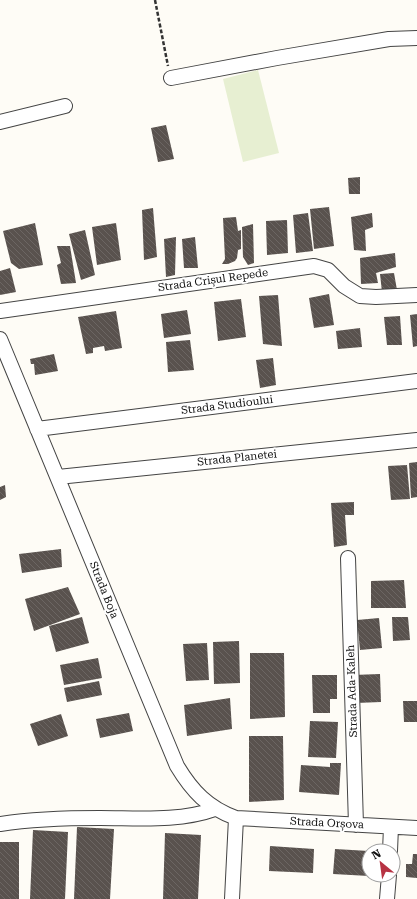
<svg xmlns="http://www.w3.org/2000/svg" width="417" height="899" viewBox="0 0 417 899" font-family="'Roboto Serif',serif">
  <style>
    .pitch { fill: #e7efd2 }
    .building { fill: url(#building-back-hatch) }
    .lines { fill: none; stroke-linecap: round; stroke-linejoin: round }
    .minor-casing { stroke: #444; stroke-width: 16 }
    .path { stroke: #333; stroke-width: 2.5; stroke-dasharray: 4 2; stroke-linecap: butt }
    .minor { stroke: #fff; stroke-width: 14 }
    .labels { text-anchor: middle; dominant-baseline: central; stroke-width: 4; stroke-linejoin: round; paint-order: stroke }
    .street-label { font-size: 11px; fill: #111; stroke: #fff }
  </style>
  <defs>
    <pattern id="building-back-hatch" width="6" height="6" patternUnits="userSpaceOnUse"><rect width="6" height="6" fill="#59524e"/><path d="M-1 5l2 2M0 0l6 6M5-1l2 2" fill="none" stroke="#6c6663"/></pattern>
  </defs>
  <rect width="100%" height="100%" fill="#fefcf6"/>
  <path class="pitch" d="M 258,70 L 279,153 L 243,162 L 223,79 Z"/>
  <path class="building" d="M 166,125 L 174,159 L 158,162 L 151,128 Z
    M 360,177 L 360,194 L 349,194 L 348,178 Z
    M 329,207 L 334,246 L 314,249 L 310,209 Z
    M 153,208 L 157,257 L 144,260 L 142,210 Z
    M 308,213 L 313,251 L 296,253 L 293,215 Z
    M 372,213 L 373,227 L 365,230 L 366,251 L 354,250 L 351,217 Z
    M 236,217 L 238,231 L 241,230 L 241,249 L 238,250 L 237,258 L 235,261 L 228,264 L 222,264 L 225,259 L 223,218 Z
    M 287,220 L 288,253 L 267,255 L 266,221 Z
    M 35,223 L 43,265 L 19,269 L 11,263 L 3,231 Z
    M 116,223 L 121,260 L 97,265 L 92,227 Z
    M 253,224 L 254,263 L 248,265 L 243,257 L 242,227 Z
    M 85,230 L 95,275 L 81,280 L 69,234 Z
    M 176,237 L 175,275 L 166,277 L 164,239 Z
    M 195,237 L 198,268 L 184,268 L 182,239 Z
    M 57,246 L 70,246 L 76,283 L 61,284 L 57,265 L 61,263 Z
    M 395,253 L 396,267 L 376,273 L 378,283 L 361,284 L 360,258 Z
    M 10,268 L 16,292 L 0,295 L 0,271 Z
    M 394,273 L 397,290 L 382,292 L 380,274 Z
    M 329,294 L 334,325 L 314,328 L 309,298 Z
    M 278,295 L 282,346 L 263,344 L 259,296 Z
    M 241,299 L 246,337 L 218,341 L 214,302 Z
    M 187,310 L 191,334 L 164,338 L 161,314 Z
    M 116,311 L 122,348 L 105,351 L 104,346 L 93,348 L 93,353 L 86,354 L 78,317 Z
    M 417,314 L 417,346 L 413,347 L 410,315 Z
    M 400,316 L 402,345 L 387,345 L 384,317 Z
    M 360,328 L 362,347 L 338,349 L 336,331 Z
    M 190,340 L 194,370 L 168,372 L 166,342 Z
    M 54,354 L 58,371 L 35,375 L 34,364 L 31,364 L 30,359 Z
    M 273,358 L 276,385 L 260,388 L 256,360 Z
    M 417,462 L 417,497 L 411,498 L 409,463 Z
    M 407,465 L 410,499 L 391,500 L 388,466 Z
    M 5,485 L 6,497 L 0,500 L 0,487 Z
    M 354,502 L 354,515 L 345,515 L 347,545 L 334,547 L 331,503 Z
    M 61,549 L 62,567 L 22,573 L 19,554 Z
    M 404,580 L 406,608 L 371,608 L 371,581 Z
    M 68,587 L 80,614 L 34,631 L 25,599 Z
    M 82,617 L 89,643 L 56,652 L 49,626 Z
    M 392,617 L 408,617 L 410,640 L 393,641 Z
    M 379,618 L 382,648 L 360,650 L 357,620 Z
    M 239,641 L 240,683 L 214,684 L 213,642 Z
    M 207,643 L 209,680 L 186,681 L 183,644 Z
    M 250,653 L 284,653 L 285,717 L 250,719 Z
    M 98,658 L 102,678 L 64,685 L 60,665 Z
    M 380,674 L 381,702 L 356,703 L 353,675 Z
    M 312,675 L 337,675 L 337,699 L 330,699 L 330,713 L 313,713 Z
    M 99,681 L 102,695 L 67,702 L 64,688 Z
    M 230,698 L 232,729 L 187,736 L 184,705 Z
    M 403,701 L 417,701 L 417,722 L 404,722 Z
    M 129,713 L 133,731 L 100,738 L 96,719 Z
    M 61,714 L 68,736 L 38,746 L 30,724 Z
    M 310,721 L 338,722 L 336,758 L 308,757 Z
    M 249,736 L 283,736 L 284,800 L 249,802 Z
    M 330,763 L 341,763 L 339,795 L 299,792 L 301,765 L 330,767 Z
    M 77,827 L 114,829 L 110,899 L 74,899 Z
    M 33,830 L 68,832 L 65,899 L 30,899 Z
    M 165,833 L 201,835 L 198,899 L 163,899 Z
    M 0,842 L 19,842 L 19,899 L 0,899 Z
    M 270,846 L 314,849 L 313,873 L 269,871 Z
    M 335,849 L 369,851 L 369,876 L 333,874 Z
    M 413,854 L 417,854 L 417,878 L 406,877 L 406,864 L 412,864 Z"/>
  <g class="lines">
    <defs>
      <path id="minor" d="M 171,78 L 277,58 L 389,39 L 417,38
        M 0,122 L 65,106
        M 0,311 L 314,266 L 328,270 L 344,286 L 360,296 L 376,297 L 417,295
        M 0,339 L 177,766 C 192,791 208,808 236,818 L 417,828
        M 37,429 L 417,381
        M 58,477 L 417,440
        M 348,558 L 356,825
        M 0,824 C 33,819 67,818 100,818 C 138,818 179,822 215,809
        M 390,851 L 391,827
        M 232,899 L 236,818
        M 387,899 L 389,875"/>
    </defs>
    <use href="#minor" class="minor-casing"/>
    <path class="path" d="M 155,0 L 168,66"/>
    <use href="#minor" class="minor"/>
  </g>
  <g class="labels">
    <g class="street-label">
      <text transform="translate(213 280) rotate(-8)">Strada Crișul Repede</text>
      <text transform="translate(227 405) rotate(-7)">Strada Studioului</text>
      <text transform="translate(237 458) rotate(-6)">Strada Planetei</text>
      <text transform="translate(104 590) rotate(68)">Strada Boja</text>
      <text transform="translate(352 691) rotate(-92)">Strada Ada-Kaleh</text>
      <text transform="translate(327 823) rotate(3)">Strada Orșova</text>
    </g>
  </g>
  <g transform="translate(381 863) rotate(331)"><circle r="19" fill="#ffffff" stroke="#a0a0a0"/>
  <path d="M0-3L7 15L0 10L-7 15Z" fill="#b73343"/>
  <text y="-6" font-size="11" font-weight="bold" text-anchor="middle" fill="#111111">N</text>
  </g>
</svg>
